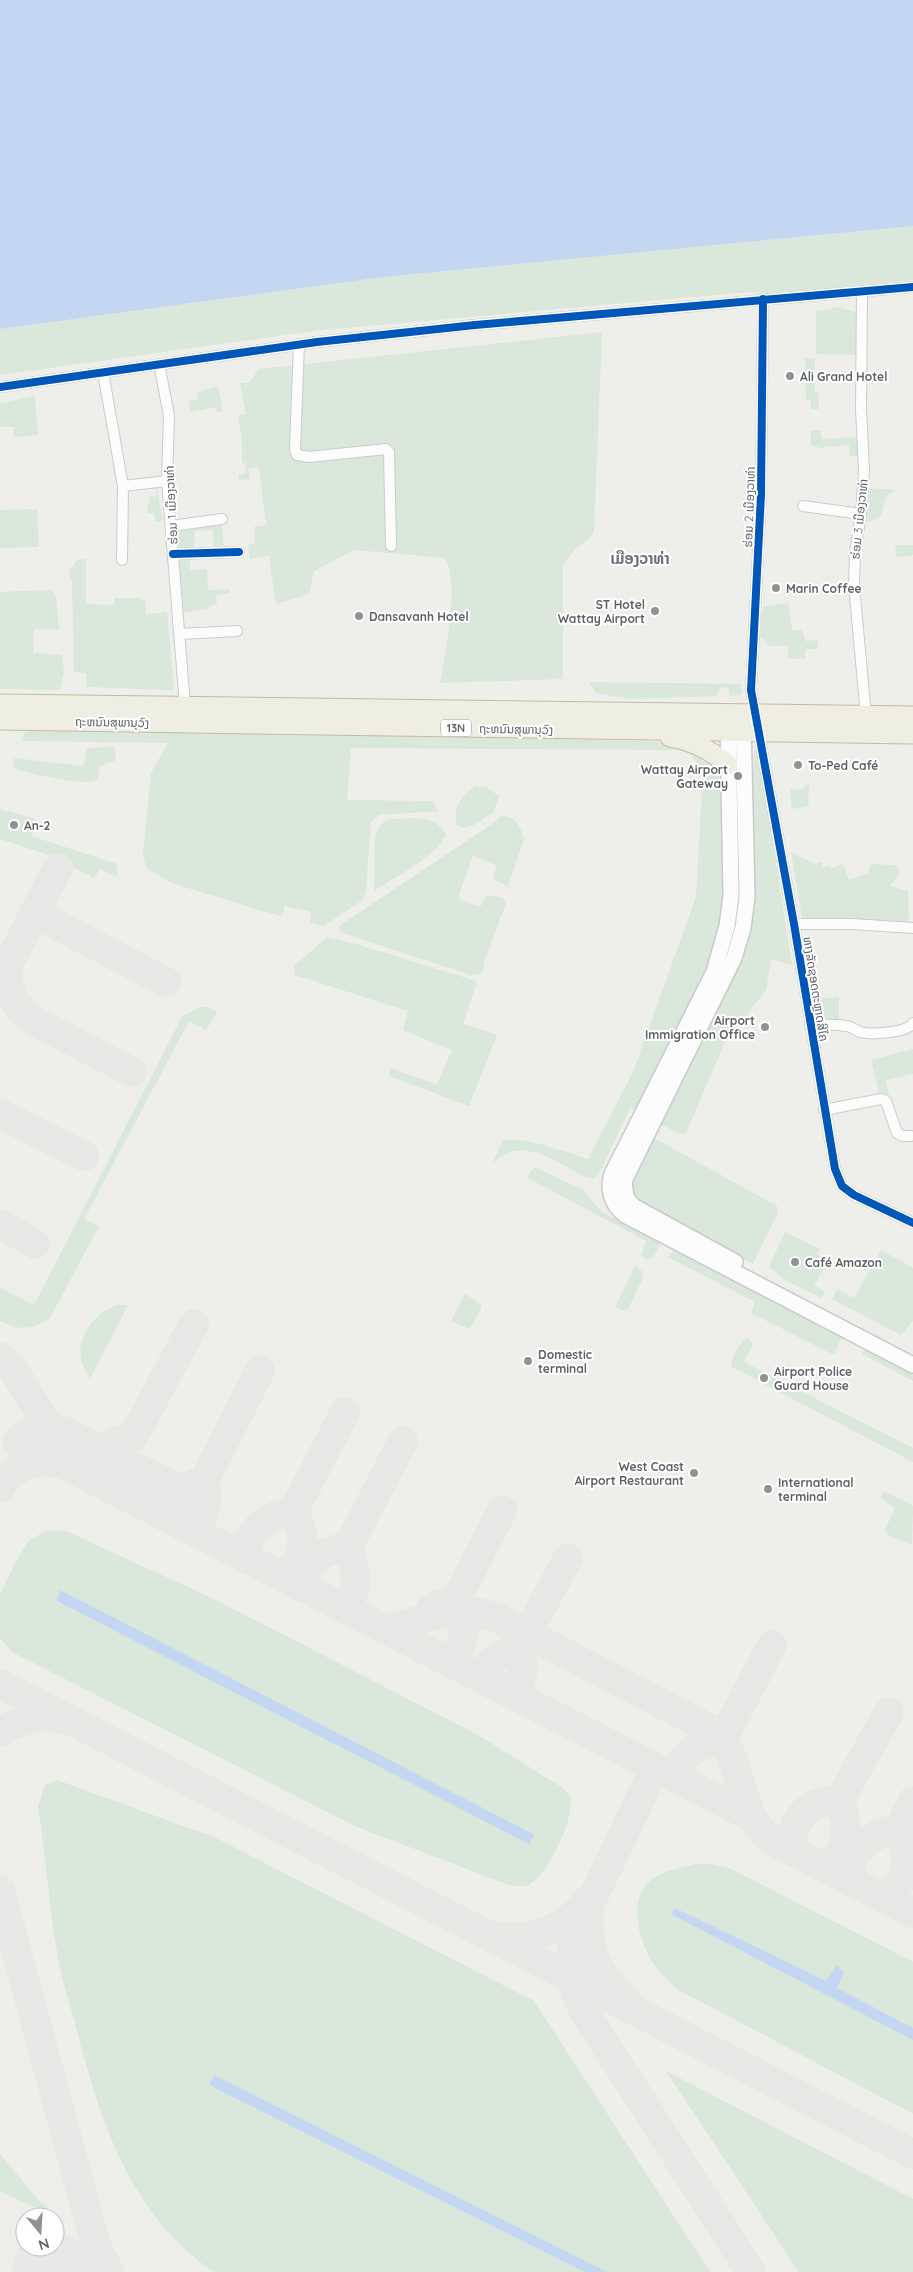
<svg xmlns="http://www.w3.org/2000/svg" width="913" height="2272" viewBox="0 0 913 2272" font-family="Quicksand,'Noto Sans Lao',sans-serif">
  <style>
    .green { fill: #d9e8da }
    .water { fill: #c3d7f3 }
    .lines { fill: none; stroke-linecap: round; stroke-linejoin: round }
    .taxiway { stroke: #e8e8e6; stroke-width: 30 }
    .runway { stroke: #e8e8e6; stroke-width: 75 }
    .street-casing { stroke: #cbcccb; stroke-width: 12 }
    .secondary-casing { stroke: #c9caca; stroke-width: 18 }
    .highway-casing { stroke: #c3bc9a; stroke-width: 21 }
    .street { stroke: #fcfcfc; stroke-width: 10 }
    .secondary { stroke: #fcfcfc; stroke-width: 15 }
    .highway { stroke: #efeee3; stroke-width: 19 }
    .cycleway-casing { stroke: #fff; stroke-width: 11 }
    .cycleway { stroke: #0057b8; stroke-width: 8 }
    .poi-dot { fill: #919294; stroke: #fff; stroke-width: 2 }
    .labels { text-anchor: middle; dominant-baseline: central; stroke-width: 4; stroke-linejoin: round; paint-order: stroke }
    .shield { fill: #fff; stroke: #8f9094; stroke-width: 1 }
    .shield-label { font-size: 11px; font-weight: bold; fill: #5f6166 }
    .poi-label { font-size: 12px; font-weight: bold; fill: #5f6166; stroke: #fff; text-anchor: start }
    .street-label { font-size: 12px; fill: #5f6166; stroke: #fff }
    .quarter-label { font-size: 15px; font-weight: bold; fill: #707378; stroke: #fff }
  </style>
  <rect width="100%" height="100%" fill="#eeeeea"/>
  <path class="green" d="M 913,226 L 913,280 L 770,294 L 750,292 L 313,331 L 0,375 L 0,329 L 384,277 Z
    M 839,307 L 857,313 L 857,355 L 816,354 L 816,311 Z
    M 602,332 L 594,531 L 591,537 L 574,550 L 563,565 L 563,679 L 440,683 C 445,654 460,581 445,558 L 354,550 L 314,571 L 309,594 L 276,604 L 269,556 L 250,559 L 248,545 L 255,544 L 254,527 L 266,525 L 259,467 L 248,468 L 250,479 L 239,480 L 238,475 L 246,473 L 245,463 L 242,463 L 242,441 L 238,416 L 246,414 L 240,383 L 249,383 L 259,369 Z
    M 805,358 L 815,358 L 815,392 L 819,393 L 819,409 L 811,409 L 811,400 L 806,400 Z
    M 218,386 L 223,412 L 216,412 L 215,407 L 191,412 L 188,401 L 198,399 L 197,392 Z
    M 35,396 L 38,435 L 14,437 L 14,427 L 0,427 L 0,403 Z
    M 821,430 L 822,439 L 854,437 L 858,443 L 858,456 L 850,456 L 849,445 L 824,447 L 824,449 L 811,445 L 811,431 Z
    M 155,488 L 157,488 L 163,521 L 158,522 L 155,521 L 154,513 L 148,513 L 147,505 L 150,504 L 149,497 L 157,496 Z
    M 868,488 L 896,490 L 887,495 C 881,508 886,519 867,522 Z
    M 37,509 L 39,547 L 0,548 L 0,510 Z
    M 221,523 L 224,545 L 214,546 L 213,530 L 195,531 L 194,547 L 180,549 L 177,532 Z
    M 895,545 L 913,545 L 913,555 L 897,557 Z
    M 190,558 L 190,570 L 207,569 L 208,590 L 229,589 L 230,593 L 216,595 L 217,603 L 209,606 L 209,609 L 184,612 L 178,561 Z
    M 86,559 L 86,604 L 114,605 L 114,598 L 141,598 L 141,600 L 145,600 L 146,614 L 167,612 L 174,690 L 86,687 L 86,673 L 74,672 L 72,582 L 69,572 L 77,560 Z
    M 51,590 L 56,597 L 59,630 L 34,629 L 33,653 L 62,655 L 64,672 L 60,690 L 0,689 L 0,592 Z
    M 788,603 L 792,630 L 802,630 L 805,641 L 818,640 L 818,649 L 806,649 L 805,659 L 788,659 L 788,646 L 770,646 L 760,636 L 763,607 Z
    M 589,682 L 740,684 L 742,689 L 741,695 L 730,696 L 728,687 L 720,688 L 717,696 L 629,699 L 596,693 Z
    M 29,731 L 491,737 L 671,742 L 696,751 L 722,771 L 754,770 L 754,750 L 758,749 L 792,965 L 771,959 L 766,990 L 725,1042 L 686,1133 L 680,1134 L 630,1108 L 600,1172 L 593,1179 L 584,1177 C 556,1161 521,1135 493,1163 L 502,1141 C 521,1134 567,1153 588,1159 L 633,1072 L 696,897 L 703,771 L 691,755 L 679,750 L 351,748 L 347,800 L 433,801 L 438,811 L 379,815 L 371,822 L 366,890 L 363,900 L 323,926 L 310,923 L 311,912 L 284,906 L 284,912 L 280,916 L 171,883 L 146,867 L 143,855 L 151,773 L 168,743 L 22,741 L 24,733 Z
    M 114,746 L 116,760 L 99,767 C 99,771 100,776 97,779 C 89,789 28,772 15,769 L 13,762 L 15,758 L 81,766 L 84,763 L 87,749 Z
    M 809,785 L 808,804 L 810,806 L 792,809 L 790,790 L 804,789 L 804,786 Z
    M 475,786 L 486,787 L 499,796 L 494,812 L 474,825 L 464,828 L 456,825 C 455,804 459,799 475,786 Z
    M 0,809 L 36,819 L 31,838 L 34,837 L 115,863 L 117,867 L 117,877 L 100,869 L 94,878 L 51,856 L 0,839 Z
    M 501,816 C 516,815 520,826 524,839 L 508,886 L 493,879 L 497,866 L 473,855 L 458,898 L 480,907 L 487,895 L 503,898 L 506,903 L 484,962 L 484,970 L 479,974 L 471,975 L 340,932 L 339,926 L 492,824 Z
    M 389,819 C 411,819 435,813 446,835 C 435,857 395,877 374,891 L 375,837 L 380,825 Z
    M 791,852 L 815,864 L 821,862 L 823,868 L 829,866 L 830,869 L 843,864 L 849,880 L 868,874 L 871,864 L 896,865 L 900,873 L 890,886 L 908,891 L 909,922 C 874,918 839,922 803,923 Z
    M 327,937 L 356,944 L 476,981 L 476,985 L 463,1024 L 497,1035 L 469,1106 L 389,1076 L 391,1068 L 437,1085 L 452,1050 L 403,1030 L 408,1011 L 295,975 L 294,966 Z
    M 839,997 L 839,1028 L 816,1026 L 812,999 Z
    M 199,1007 L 206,1007 L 217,1012 L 206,1030 L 189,1021 L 84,1219 L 99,1226 L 50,1318 C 33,1330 18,1331 0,1321 L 0,1288 L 34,1305 L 182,1017 Z
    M 913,1049 L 913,1074 L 886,1080 L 889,1095 L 880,1096 L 871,1060 Z
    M 654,1138 L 777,1206 L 778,1212 L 753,1264 L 641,1204 C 622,1181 642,1160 654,1138 Z
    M 535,1167 L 583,1190 L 602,1212 L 662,1241 L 653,1258 L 647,1260 L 641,1255 L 646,1241 L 528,1178 L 529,1173 Z
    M 785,1232 L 820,1249 L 817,1254 L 821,1257 L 817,1265 L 824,1268 L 814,1285 L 825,1291 L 822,1298 L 786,1281 L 769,1267 Z
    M 674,1250 L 842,1335 L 835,1353 L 832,1354 L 753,1314 L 752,1311 L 755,1302 L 668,1257 Z
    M 881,1250 L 913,1268 L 913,1321 L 901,1335 L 832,1299 L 837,1289 L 854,1298 Z
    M 635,1266 L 642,1271 L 643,1278 L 628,1309 L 621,1310 L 615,1307 Z
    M 465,1294 L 481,1304 L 481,1308 L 470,1329 L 451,1321 Z
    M 128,1305 L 90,1379 C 84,1369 78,1357 81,1345 C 85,1325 106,1302 128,1305 Z
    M 745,1339 L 749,1339 L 753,1344 L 744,1362 L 913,1448 L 913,1462 L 732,1367 L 731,1364 C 734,1354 738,1346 745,1339 Z
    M 866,1347 L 913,1372 L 913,1381 L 862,1354 Z
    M 884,1491 L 913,1506 L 912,1545 L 888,1535 L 885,1530 L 895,1508 L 880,1498 Z
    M 57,1530 L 68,1532 L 214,1599 L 478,1735 L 563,1788 C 565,1791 569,1793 570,1797 C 576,1816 547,1878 528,1885 C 522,1887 515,1886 509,1885 L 357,1827 L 12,1652 L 0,1638 L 0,1595 L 13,1567 L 28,1541 L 46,1531 Z
    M 57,1780 L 216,1838 L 534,2001 L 710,2272 L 214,2272 C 130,2215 100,2121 76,2027 C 70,2004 62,1981 58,1957 C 49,1908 46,1857 38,1807 L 45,1785 Z
    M 695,1864 L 710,1864 L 729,1868 L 913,1962 L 913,2114 L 677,1989 C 671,1983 664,1977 658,1970 C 642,1951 629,1910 644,1888 C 654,1872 679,1868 695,1864 Z
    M 666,2071 L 913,2199 L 913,2272 L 799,2272 Z
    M 0,2154 L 41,2203 L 46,2205 L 49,2214 L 0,2191 Z"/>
  <path class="water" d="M 0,0 L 913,0 L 913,226 L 384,277 L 0,329 Z
    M 60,1590 L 535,1835 L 529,1844 L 57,1601 Z
    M 675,1908 L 826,1981 L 837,1965 L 844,1972 L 837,1988 L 913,2028 L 913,2040 L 671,1914 Z
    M 214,2075 L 607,2272 L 585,2272 L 209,2085 Z"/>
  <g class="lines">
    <path class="taxiway" d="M 34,913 L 166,982
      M 8,964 C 6,989 13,1006 34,1021 L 132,1072
      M 0,980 L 58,868
      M 0,1114 L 84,1156
      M 0,1224 L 35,1244
      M 0,1357 L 12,1368 L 58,1442
      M 17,1442 C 30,1428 46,1428 63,1431 L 183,1491
      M 88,1476 C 95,1448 106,1443 133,1437 L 194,1324
      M 0,1488 C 12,1466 39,1457 63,1464 L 752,1817 L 760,1829 L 771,1840 L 913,1913
      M 175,1508 C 180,1493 188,1484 204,1481 L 260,1370
      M 189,1529 C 207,1518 209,1500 204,1481
      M 245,1558 C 246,1530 268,1515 293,1512 L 345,1412
      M 285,1576 C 305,1559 308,1533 293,1512
      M 301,1587 C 309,1558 319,1552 348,1547 L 403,1441
      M 343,1608 C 361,1591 356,1568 348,1547
      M 431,1609 L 441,1604 L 455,1602 L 502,1510
      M 385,1630 C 429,1620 453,1601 499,1619 L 712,1730 C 741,1756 736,1786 752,1817
      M 449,1662 C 466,1644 468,1624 455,1602
      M 482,1679 C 488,1660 500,1652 519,1649 L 568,1558
      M 0,1684 L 913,2154
      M 513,1695 C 524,1679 525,1667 519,1649
      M 0,1732 C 19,1720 41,1713 64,1719
      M 655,1768 L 575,1935 C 566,1965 571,1987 585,2013 L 751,2272
      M 675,1778 C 681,1753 698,1743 722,1740 L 772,1645
      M 792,1851 C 790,1817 808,1802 840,1799 L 889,1712
      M 829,1864 C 852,1846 847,1824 840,1799
      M 851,1882 C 846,1850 871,1833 899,1829 L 913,1801
      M 0,1890 L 96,2246 L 109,2272
      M 883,1898 C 912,1879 909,1858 899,1829
      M 589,1912 C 586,1951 599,1975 627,2001
      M 492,1936 C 527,1942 566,1930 587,1901"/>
    <path class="runway" d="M 50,2269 L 56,2272"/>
    <defs>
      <path id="street" d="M 862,291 L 861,409 L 864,471 L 861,514 L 855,553 L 854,585 L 866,716
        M 763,299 L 761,495 L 751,690 L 794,924 L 835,1169 L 842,1186 L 854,1195 L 913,1223
        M 299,344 L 295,449 L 297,455 L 309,457 L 386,449 L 389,452 L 391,546
        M 159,364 L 169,416 L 167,481 L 185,706
        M 103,372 L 123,486 L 122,560
        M 0,387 L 317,342 L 475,325 L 913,287
        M 123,486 L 167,481
        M 803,506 L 861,514
        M 171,526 L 222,519
        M 173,554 L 239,552
        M 180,634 L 237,631
        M 794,924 L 852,924 L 913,928
        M 810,1025 C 822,1025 834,1024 846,1026 C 851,1026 855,1030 860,1032 C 871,1035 907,1033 913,1023
        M 824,1110 L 881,1099 L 886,1101 L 897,1133 L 903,1136 L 911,1136"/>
      <path id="secondary" d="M 728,721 L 731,896 L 727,926 L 714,972 L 612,1174 C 607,1190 612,1205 625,1215 L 913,1365
        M 735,1262 L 633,1206 L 626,1197 L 624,1181 L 734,958 L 743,928 L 747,897 L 743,720"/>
      <path id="highway" d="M 0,704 L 913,716
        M 0,720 L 913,734
        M 670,737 C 695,742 709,749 728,765"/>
    </defs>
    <use href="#street" class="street-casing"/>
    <use href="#secondary" class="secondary-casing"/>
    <use href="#highway" class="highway-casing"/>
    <use href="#street" class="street"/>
    <use href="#secondary" class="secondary"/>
    <use href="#highway" class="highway"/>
    <defs>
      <path id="cycleway" d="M 763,299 L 761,495 L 751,690 L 794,924 L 835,1169 L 842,1186 L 854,1195 L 913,1223
        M 0,387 L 317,342 L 475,325 L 913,287
        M 173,554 L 239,552"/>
    </defs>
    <use href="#cycleway" class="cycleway-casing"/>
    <use href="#cycleway" class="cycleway"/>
  </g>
  <g class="poi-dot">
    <circle cx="790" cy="376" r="5"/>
    <circle cx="776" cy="588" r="5"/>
    <circle cx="655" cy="611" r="5"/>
    <circle cx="359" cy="616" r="5"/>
    <circle cx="798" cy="765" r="5"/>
    <circle cx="738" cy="776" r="5"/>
    <circle cx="14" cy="825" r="5"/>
    <circle cx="765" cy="1027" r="5"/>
    <circle cx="795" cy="1262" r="5"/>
    <circle cx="528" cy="1361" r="5"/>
    <circle cx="764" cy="1378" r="5"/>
    <circle cx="694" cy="1473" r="5"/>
    <circle cx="768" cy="1489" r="5"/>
  </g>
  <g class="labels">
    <rect class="shield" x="441" y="719.5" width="30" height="17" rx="4"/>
    <g class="shield-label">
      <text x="456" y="728">13N</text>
    </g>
    <g class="poi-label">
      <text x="800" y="376">Ali Grand Hotel</text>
      <text x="786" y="588">Marin Coffee</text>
      <text x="645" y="604" text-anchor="end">ST Hotel<tspan x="645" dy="14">Wattay Airport</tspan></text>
      <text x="369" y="616">Dansavanh Hotel</text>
      <text x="808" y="765">To-Ped Café</text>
      <text x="728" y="769" text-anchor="end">Wattay Airport<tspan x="728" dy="14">Gateway</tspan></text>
      <text x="24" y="825">An-2</text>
      <text x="755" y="1020" text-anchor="end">Airport<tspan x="755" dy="14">Immigration Office</tspan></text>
      <text x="805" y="1262">Café Amazon</text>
      <text x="538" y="1354">Domestic<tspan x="538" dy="14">terminal</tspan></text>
      <text x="774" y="1371">Airport Police<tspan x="774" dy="14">Guard House</tspan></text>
      <text x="684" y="1466" text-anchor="end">West Coast<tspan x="684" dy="14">Airport Restaurant</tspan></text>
      <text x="778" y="1482">International<tspan x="778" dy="14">terminal</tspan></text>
    </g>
    <g class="street-label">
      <text transform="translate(171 505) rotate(-93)">ຮ່ອມ 1 ເມືອງວາທ່າ</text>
      <text transform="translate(749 507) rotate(-88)">ຮ່ອມ 2 ເມືອງວາທ່າ</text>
      <text transform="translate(859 519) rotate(-84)">ຮ່ອມ 3 ເມືອງວາທ່າ</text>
      <text transform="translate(112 722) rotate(1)">ຖະຫນົນສຸພານຸວົງ</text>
      <text transform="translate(516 729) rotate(1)">ຖະຫນົນສຸພານຸວົງ</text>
      <text transform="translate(816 989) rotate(81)">ທາງລັດຊອດຕະຫຼາດສີໄຄ</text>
    </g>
    <g class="quarter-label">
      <text x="640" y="558">ເມືອງວາທ່າ</text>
    </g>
  </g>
  <g transform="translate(40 2232) rotate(162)"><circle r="24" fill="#ffffff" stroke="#bfc0c2"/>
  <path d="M0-4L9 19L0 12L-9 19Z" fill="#919294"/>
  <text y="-8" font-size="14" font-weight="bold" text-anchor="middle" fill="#5f6166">N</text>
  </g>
</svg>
